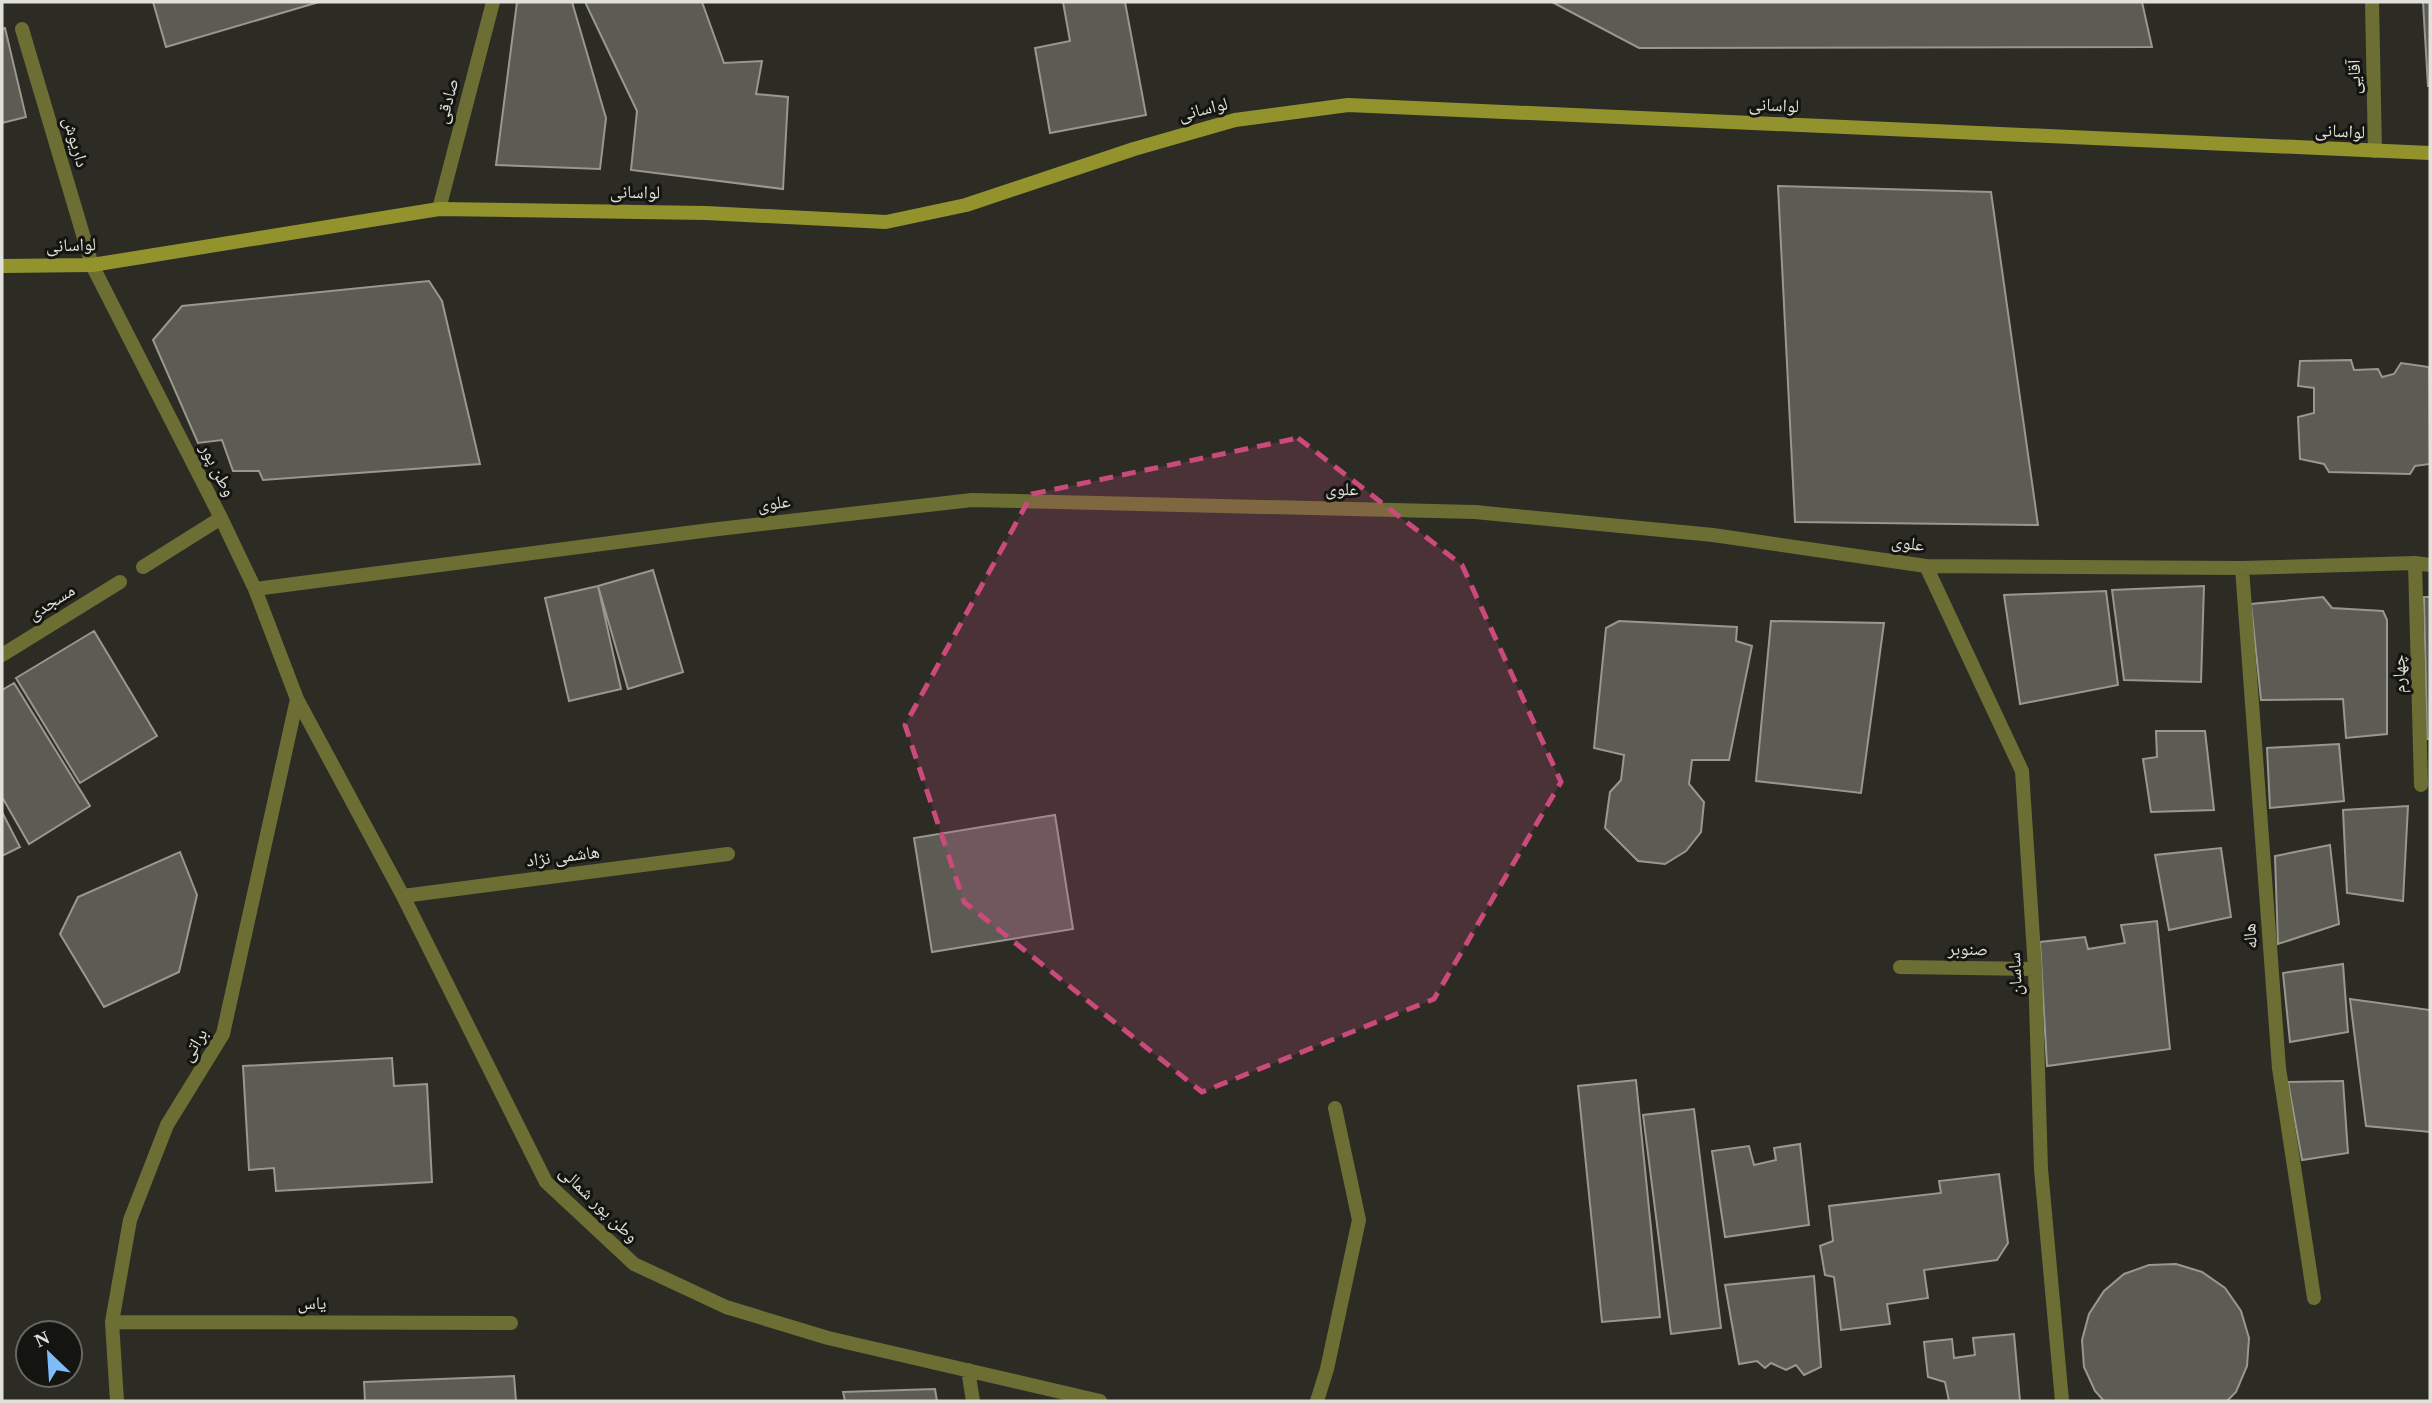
<svg xmlns="http://www.w3.org/2000/svg" width="2432" height="1403" viewBox="0 0 2432 1403" font-family="'Times New Roman','Noto Naskh Arabic',serif">
  <style>
    .building { fill: #5c5c54; stroke: #98988f; stroke-width: 2 }
    .lines { fill: none; stroke-linecap: round; stroke-linejoin: round }
    .street { stroke: #6d6e34; stroke-width: 14 }
    .secondary { stroke: #93932e; stroke-width: 14 }
    .marked { fill: #ca4a7b; fill-opacity: 0.2; stroke: #ca4a7b; stroke-width: 5; stroke-dasharray: 14 9; stroke-linejoin: round }
    .labels { text-anchor: middle; dominant-baseline: central; stroke-width: 6; stroke-linejoin: round; paint-order: stroke }
    .street-label { font-size: 18px; fill: #e1e1dc; stroke: #141411 }
  </style>
  <rect width="100%" height="100%" fill="#2c2c25"/>
  <path class="building" d="M 153,2 L 319,2 L 166,47 Z
    M 517,2 L 572,2 L 606,118 L 600,169 L 496,165 Z
    M 585,2 L 702,2 L 724,63 L 762,61 L 756,94 L 788,97 L 783,189 L 631,170 L 637,111 Z
    M 1063,2 L 1125,2 L 1146,115 L 1050,133 L 1035,48 L 1070,41 Z
    M 1552,2 L 2142,2 L 2152,47 L 1639,48 Z
    M 2423,2 L 2430,2 L 2430,86 L 2428,86 Z
    M 5,28 L 26,117 L 2,123 L 2,29 Z
    M 1778,186 L 1991,192 L 2038,525 L 1795,522 Z
    M 429,281 L 442,301 L 480,464 L 263,480 L 259,471 L 233,471 L 222,440 L 198,443 L 153,340 L 182,306 Z
    M 2351,360 L 2354,370 L 2378,369 L 2382,377 L 2394,374 L 2401,363 L 2429,367 L 2430,464 L 2415,466 L 2410,474 L 2329,472 L 2324,464 L 2300,459 L 2298,417 L 2314,413 L 2314,388 L 2298,386 L 2300,361 Z
    M 653,570 L 683,672 L 628,689 L 598,586 Z
    M 598,586 L 621,689 L 569,701 L 545,598 Z
    M 2204,586 L 2201,682 L 2124,680 L 2112,590 Z
    M 2106,591 L 2118,685 L 2020,704 L 2004,595 Z
    M 2323,597 L 2332,608 L 2383,611 L 2387,620 L 2387,734 L 2346,738 L 2343,699 L 2261,700 L 2251,604 Z
    M 2424,597 L 2430,597 L 2430,739 L 2427,739 Z
    M 1619,621 L 1737,627 L 1736,641 L 1752,646 L 1729,760 L 1692,760 L 1689,784 L 1704,802 L 1701,832 L 1686,851 L 1665,864 L 1638,861 L 1605,828 L 1610,792 L 1621,780 L 1624,755 L 1594,748 L 1606,628 Z
    M 1771,621 L 1884,623 L 1861,793 L 1756,781 Z
    M 94,631 L 157,736 L 80,783 L 16,678 Z
    M 14,683 L 90,806 L 29,844 L 2,797 L 2,690 Z
    M 2156,731 L 2205,731 L 2214,810 L 2151,812 L 2143,759 L 2157,757 Z
    M 2339,744 L 2344,801 L 2270,808 L 2267,748 Z
    M 2408,806 L 2403,901 L 2347,893 L 2343,810 Z
    M 2,812 L 20,847 L 2,856 Z
    M 1055,815 L 1073,929 L 932,952 L 914,838 Z
    M 2330,845 L 2339,924 L 2278,944 L 2275,856 Z
    M 2221,848 L 2231,917 L 2169,930 L 2155,855 Z
    M 180,852 L 197,895 L 179,972 L 104,1007 L 60,934 L 78,897 Z
    M 2157,921 L 2170,1049 L 2047,1066 L 2040,942 L 2085,937 L 2088,949 L 2125,943 L 2121,925 Z
    M 2343,964 L 2348,1032 L 2290,1042 L 2283,973 Z
    M 2350,999 L 2430,1010 L 2430,1132 L 2366,1126 Z
    M 392,1058 L 394,1086 L 427,1084 L 432,1182 L 276,1191 L 274,1168 L 249,1170 L 243,1066 Z
    M 1636,1080 L 1660,1317 L 1602,1322 L 1578,1086 Z
    M 2343,1081 L 2348,1153 L 2302,1160 L 2288,1082 Z
    M 1694,1109 L 1721,1328 L 1671,1334 L 1643,1115 Z
    M 1800,1144 L 1809,1225 L 1725,1237 L 1712,1151 L 1749,1146 L 1754,1165 L 1776,1160 L 1774,1148 Z
    M 1999,1174 L 2008,1243 L 1997,1260 L 1924,1270 L 1928,1298 L 1887,1304 L 1890,1324 L 1841,1330 L 1834,1277 L 1825,1275 L 1820,1246 L 1833,1241 L 1829,1206 L 1941,1193 L 1939,1181 Z
    M 2176,1264 L 2202,1272 L 2225,1288 L 2241,1311 L 2249,1338 L 2247,1366 L 2236,1392 L 2227,1401 L 2104,1401 L 2095,1391 L 2084,1367 L 2082,1340 L 2089,1314 L 2104,1291 L 2124,1274 L 2149,1265 Z
    M 1814,1276 L 1821,1367 L 1804,1375 L 1796,1365 L 1786,1370 L 1771,1363 L 1765,1368 L 1757,1361 L 1739,1364 L 1725,1285 Z
    M 2014,1334 L 2020,1401 L 1949,1401 L 1945,1382 L 1928,1377 L 1924,1342 L 1952,1339 L 1954,1358 L 1975,1355 L 1973,1338 Z
    M 514,1376 L 516,1401 L 365,1401 L 364,1382 Z
    M 935,1389 L 937,1401 L 845,1401 L 843,1392 Z"/>
  <g class="lines">
    <path class="street" d="M 2372,2 L 2375,151
      M 22,29 L 92,265 L 221,518 L 255,589 L 297,699 L 403,896 L 546,1182 L 634,1264 L 726,1307 L 828,1338 L 1100,1401
      M 439,209 L 493,2
      M 2415,563 L 2421,785
      M 1926,566 L 2022,771 L 2035,969 L 2041,1169 L 2062,1401
      M 143,567 L 221,518
      M 2242,568 L 2279,1068 L 2314,1298
      M 255,589 L 710,530 L 972,500 L 1475,512 L 1713,535 L 1926,566 L 2242,568 L 2415,563 L 2430,565
      M 2,655 L 120,582
      M 403,896 L 728,854
      M 1900,967 L 2035,969
      M 112,1322 L 511,1323
      M 968,1370 L 973,1401
      M 117,1401 L 112,1322 L 130,1220 L 167,1125 L 223,1034 L 297,699
      M 1317,1401 L 1327,1369 L 1359,1220 L 1335,1108"/>
    <path class="secondary" d="M 2,266 L 92,265 L 439,209 L 706,213 L 886,222 L 966,205 L 1134,149 L 1235,120 L 1348,105 L 2430,153"/>
  </g>
  <path class="marked" d="M 1298,438 L 1462,565 L 1561,782 L 1434,999 L 1202,1092 L 964,902 L 905,725 L 1032,494 Z"/>
  <g class="labels">
    <g class="street-label">
      <text transform="translate(2354 77) rotate(-91)">آقایی</text>
      <text transform="translate(447 101) rotate(-75)">صادقی</text>
      <text transform="translate(1774 105) rotate(3)">لواسانی</text>
      <text transform="translate(1203 109) rotate(-14)">لواسانی</text>
      <text transform="translate(2340 131) rotate(3)">لواسانی</text>
      <text transform="translate(76 142) rotate(74)">داریوش</text>
      <text transform="translate(635 192) rotate(1)">لواسانی</text>
      <text transform="translate(71 245) rotate(-2)">لواسانی</text>
      <text transform="translate(218 470) rotate(63)">وطن پور</text>
      <text transform="translate(1342 489) rotate(1)">علوی</text>
      <text transform="translate(774 503) rotate(-7)">علوی</text>
      <text transform="translate(1908 543) rotate(8)">علوی</text>
      <text transform="translate(51 602) rotate(-32)">مسجدی</text>
      <text transform="translate(2399 674) rotate(-91)">چهارم</text>
      <text transform="translate(563 856) rotate(-7)">هاشمی نژاد</text>
      <text transform="translate(2250 936) rotate(-94)">هاله</text>
      <text transform="translate(1968 949) rotate(1)">صنوبر</text>
      <text transform="translate(2015 974) rotate(-93)">ساسان</text>
      <text transform="translate(194 1045) rotate(-59)">براتی</text>
      <text transform="translate(599 1204) rotate(44)">وطن پور شمالی</text>
      <text x="312" y="1303">یاس</text>
    </g>
  </g>
  <rect width="2432" height="1403" fill="none" stroke="#e1e1dc" stroke-width="7"/>
  <g transform="translate(49 1354) rotate(335)"><circle r="33" fill="#141411" stroke="#666662" stroke-width="2"/>
  <path d="M0-5L12 26L0 18L-12 26Z" fill="#7fbdfa"/>
  <text y="-10" font-size="19" font-weight="bold" text-anchor="middle" fill="#e1e1dc">N</text>
  </g>
</svg>
